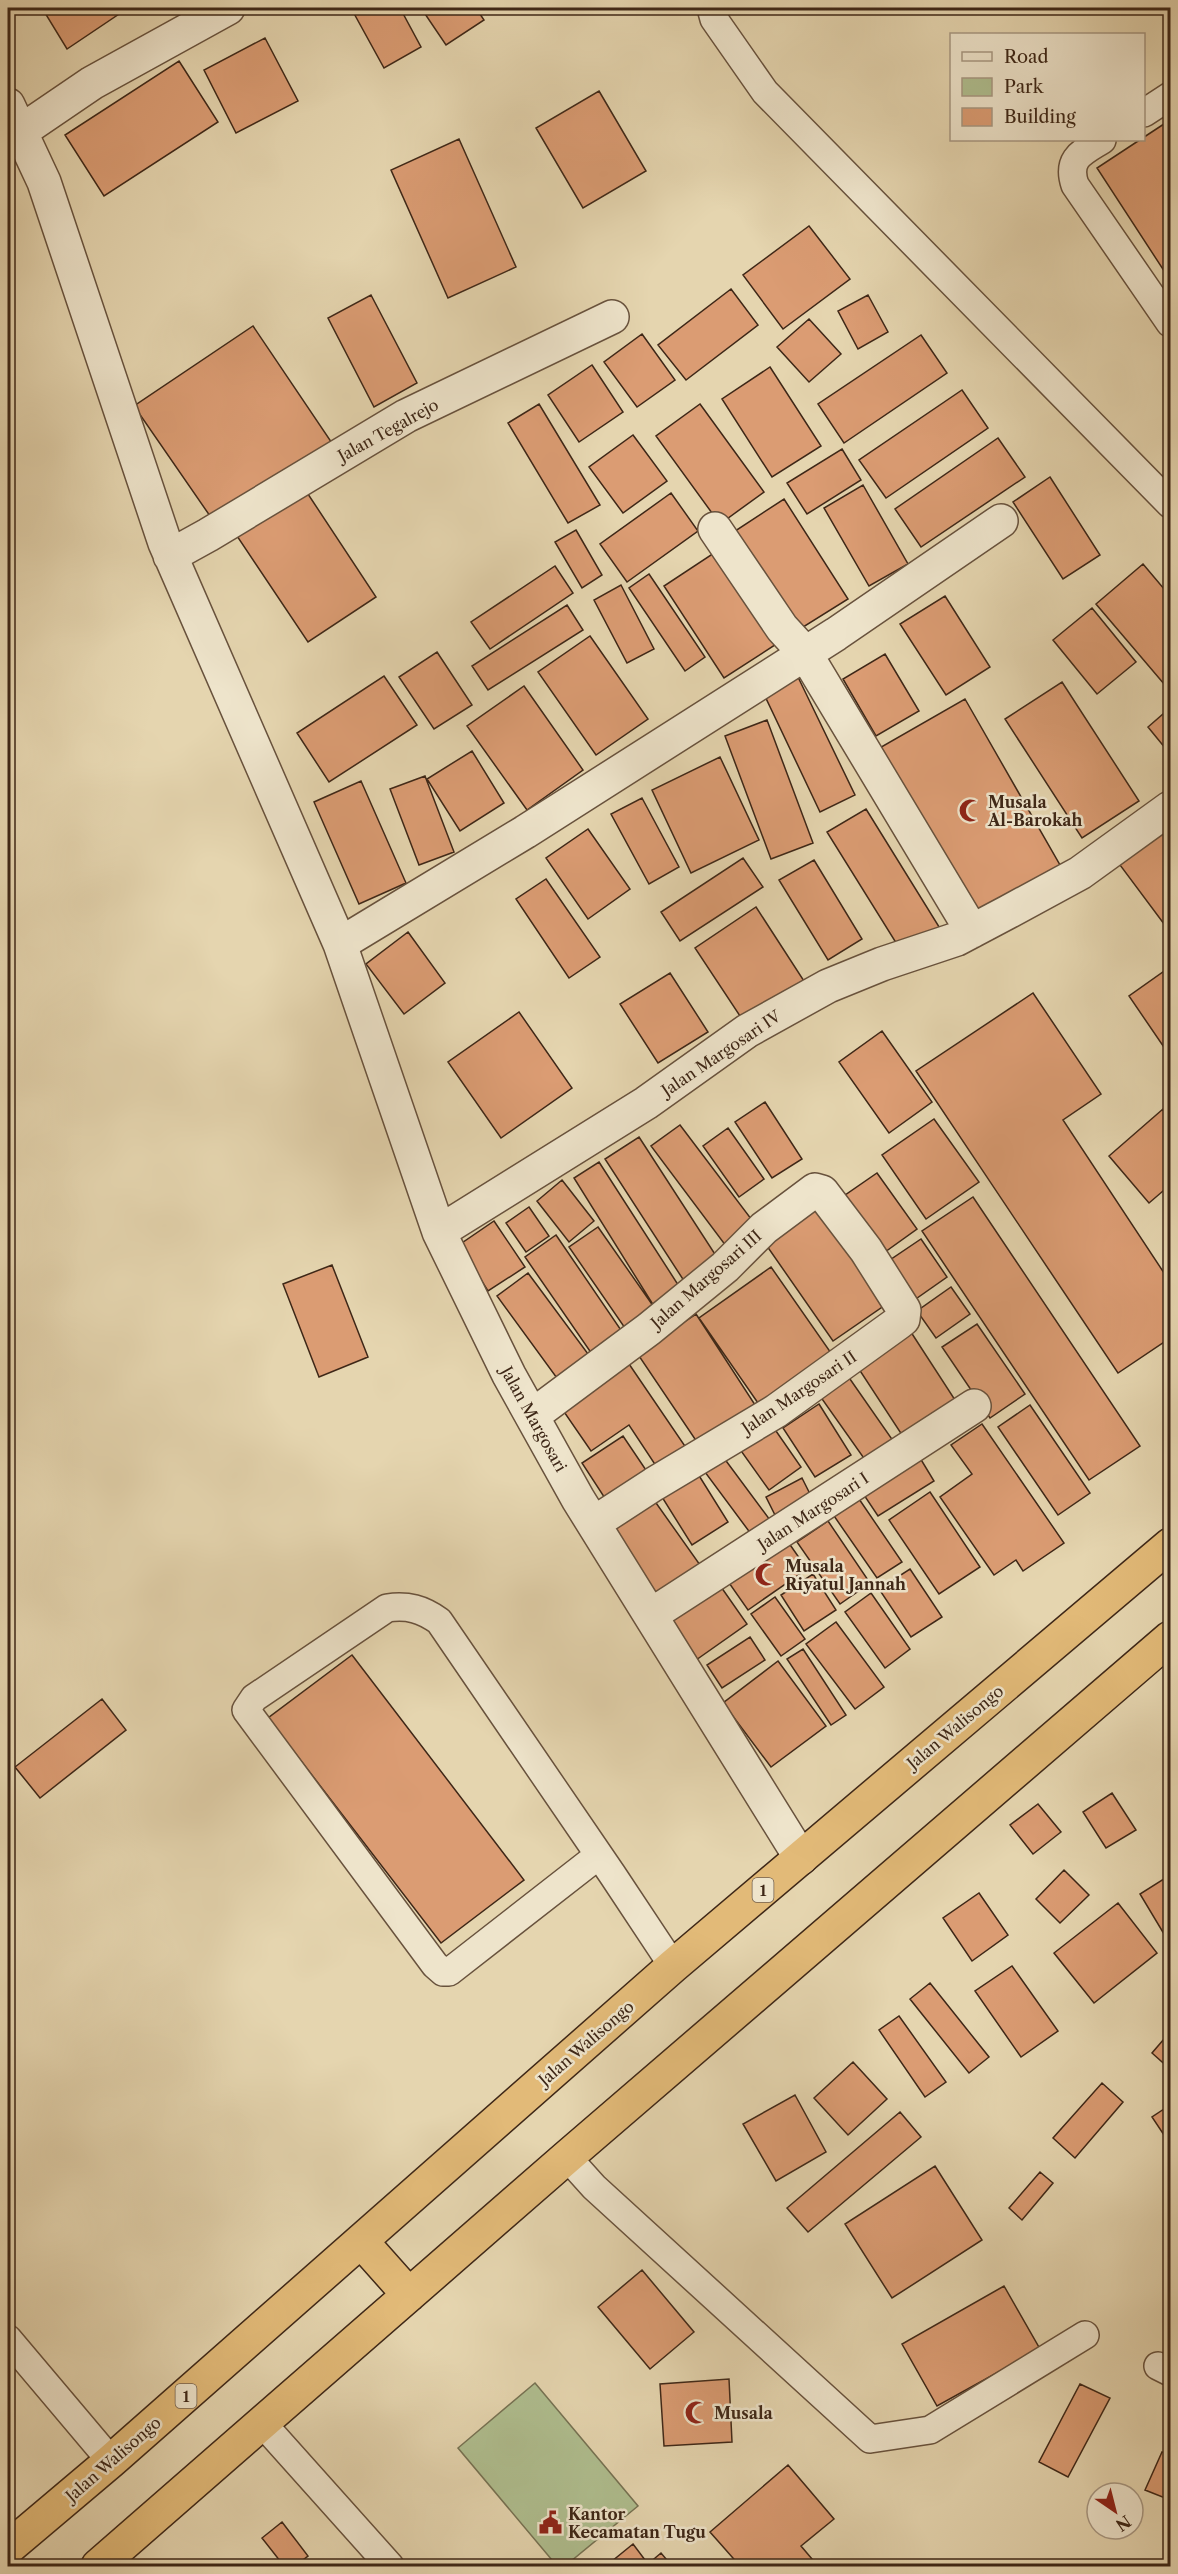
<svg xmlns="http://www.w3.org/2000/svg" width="1178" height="2574" viewBox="0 0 1178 2574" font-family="'Libre Caslon Text',serif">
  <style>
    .green { fill: #afbe8f; stroke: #767253; stroke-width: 1.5 }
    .building { fill: #db9c73; stroke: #3e2717; stroke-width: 1.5 }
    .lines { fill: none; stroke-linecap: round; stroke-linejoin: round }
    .lane-casing { stroke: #68523d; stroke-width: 30 }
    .street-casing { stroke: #68523d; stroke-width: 36 }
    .highway-casing { stroke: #3e2717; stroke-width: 36 }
    .lane { stroke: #eee4cb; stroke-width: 27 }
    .street { stroke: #eee4cb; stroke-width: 33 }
    .highway { stroke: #e2ba78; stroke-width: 33 }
    .labels { text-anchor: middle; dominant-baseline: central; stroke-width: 5; stroke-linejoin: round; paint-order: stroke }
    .shield { fill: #eee4cb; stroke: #73604d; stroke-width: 1.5 }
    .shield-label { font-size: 15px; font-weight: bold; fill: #3e2717 }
    .street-label { font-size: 16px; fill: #3e2717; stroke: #eee4cb }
    .poi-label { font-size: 16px; font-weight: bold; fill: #3e2717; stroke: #eee4cb; text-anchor: start }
  </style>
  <rect width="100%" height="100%" fill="#e5d5af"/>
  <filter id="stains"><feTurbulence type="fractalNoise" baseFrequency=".00333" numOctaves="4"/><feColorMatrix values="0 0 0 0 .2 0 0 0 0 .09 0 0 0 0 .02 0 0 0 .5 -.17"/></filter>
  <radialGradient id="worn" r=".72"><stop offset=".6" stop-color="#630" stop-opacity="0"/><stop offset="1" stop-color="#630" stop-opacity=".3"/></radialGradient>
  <path class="green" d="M 535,2383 L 638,2506 L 565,2566 L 557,2566 L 458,2448 Z"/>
  <path class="building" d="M 42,8 L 128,8 L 67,49 Z
    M 351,8 L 400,8 L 421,47 L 384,68 Z
    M 421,8 L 476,8 L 484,20 L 446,45 Z
    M 265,38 L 298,101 L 236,133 L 204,70 Z
    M 179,61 L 218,122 L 104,196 L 65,135 Z
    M 599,91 L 646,171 L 583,208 L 536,128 Z
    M 1170,120 L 1170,280 L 1097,168 Z
    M 459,139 L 516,267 L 448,298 L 391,170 Z
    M 809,226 L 850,279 L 783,329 L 743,275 Z
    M 731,289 L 758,325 L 686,380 L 658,345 Z
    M 371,295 L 417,383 L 374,407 L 328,318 Z
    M 868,295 L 888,332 L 858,349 L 838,311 Z
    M 809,319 L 841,354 L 809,382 L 777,347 Z
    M 253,326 L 336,449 L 219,529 L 134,406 Z
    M 642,334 L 675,380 L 637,407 L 604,362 Z
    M 921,335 L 947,373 L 844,443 L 818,404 Z
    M 592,365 L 623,412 L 579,442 L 548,395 Z
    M 770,367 L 821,446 L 772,477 L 722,399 Z
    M 962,390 L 988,428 L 886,498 L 859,460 Z
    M 539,404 L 600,505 L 568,523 L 508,423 Z
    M 700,404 L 764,492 L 720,524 L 656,436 Z
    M 633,435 L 667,481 L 623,513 L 589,467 Z
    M 998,438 L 1025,477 L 921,547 L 895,509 Z
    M 842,449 L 861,480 L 807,514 L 787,483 Z
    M 1050,477 L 1100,555 L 1063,579 L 1013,502 Z
    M 863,485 L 908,564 L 869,586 L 824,508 Z
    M 304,488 L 376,597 L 308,642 L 235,533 Z
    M 671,493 L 698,531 L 627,582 L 600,544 Z
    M 784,499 L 848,599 L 792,634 L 729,535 Z
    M 576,530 L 602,575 L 582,588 L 555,542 Z
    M 720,549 L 781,641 L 724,678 L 664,586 Z
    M 1143,564 L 1170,596 L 1170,691 L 1096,604 Z
    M 555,566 L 573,593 L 490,649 L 471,622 Z
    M 649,574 L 705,657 L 685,671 L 629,588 Z
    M 621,585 L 654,649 L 627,663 L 594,600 Z
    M 945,596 L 990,667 L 946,695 L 900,624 Z
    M 567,605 L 583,630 L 488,690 L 472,666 Z
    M 1092,608 L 1136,662 L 1097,694 L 1053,640 Z
    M 590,636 L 648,719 L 596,755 L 538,672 Z
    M 437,652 L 472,705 L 434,729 L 399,677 Z
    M 885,654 L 919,711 L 876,736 L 843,679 Z
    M 797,675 L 855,795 L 820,812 L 763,692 Z
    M 384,676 L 417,725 L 329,782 L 297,733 Z
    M 1062,682 L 1139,801 L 1082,838 L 1005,719 Z
    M 524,686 L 583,770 L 527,810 L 467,726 Z
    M 965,699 L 1064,872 L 976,923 L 876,750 Z
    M 1170,708 L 1170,754 L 1148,727 Z
    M 767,720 L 813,843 L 771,859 L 725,736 Z
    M 472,751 L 504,803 L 460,831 L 427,779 Z
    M 720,757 L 759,840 L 691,873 L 652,790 Z
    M 425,776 L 454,852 L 419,865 L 390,789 Z
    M 361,781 L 406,883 L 359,904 L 314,802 Z
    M 642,798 L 679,867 L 649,884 L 611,814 Z
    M 866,809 L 941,930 L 903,954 L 827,832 Z
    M 588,829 L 630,889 L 588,919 L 546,858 Z
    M 1165,831 L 1170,838 L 1170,932 L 1120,865 Z
    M 743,858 L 763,887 L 680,941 L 661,912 Z
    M 814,860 L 862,939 L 828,960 L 779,880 Z
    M 546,879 L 600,957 L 569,978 L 516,899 Z
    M 756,907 L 804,981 L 744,1022 L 695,948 Z
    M 408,932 L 445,983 L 404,1014 L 366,964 Z
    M 1170,967 L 1170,1056 L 1129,996 Z
    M 670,973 L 708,1032 L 658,1063 L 620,1004 Z
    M 1033,993 L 1101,1094 L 1063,1120 L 1170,1282 L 1170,1338 L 1118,1373 L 916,1071 Z
    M 519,1012 L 572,1088 L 501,1138 L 448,1062 Z
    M 882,1031 L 932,1102 L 889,1133 L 839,1062 Z
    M 765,1102 L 802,1159 L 772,1178 L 735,1122 Z
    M 1163,1109 L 1170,1117 L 1170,1185 L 1149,1203 L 1109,1156 Z
    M 934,1119 L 979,1182 L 926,1219 L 882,1155 Z
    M 680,1125 L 758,1228 L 729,1250 L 651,1146 Z
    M 728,1128 L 764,1179 L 739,1197 L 703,1146 Z
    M 639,1137 L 722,1265 L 688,1287 L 605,1159 Z
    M 599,1162 L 684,1294 L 657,1311 L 574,1178 Z
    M 877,1173 L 917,1229 L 878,1257 L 838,1200 Z
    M 562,1180 L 594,1221 L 569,1242 L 537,1201 Z
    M 973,1197 L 1140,1446 L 1089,1480 L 922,1231 Z
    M 814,1198 L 888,1303 L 833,1341 L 760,1236 Z
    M 529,1207 L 549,1236 L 526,1252 L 506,1223 Z
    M 494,1221 L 525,1267 L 488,1291 L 459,1245 Z
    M 598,1227 L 656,1310 L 627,1331 L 569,1247 Z
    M 556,1235 L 625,1336 L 594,1357 L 525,1257 Z
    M 921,1239 L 947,1277 L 910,1303 L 884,1264 Z
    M 332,1265 L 368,1357 L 319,1377 L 283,1284 Z
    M 771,1267 L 838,1363 L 765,1413 L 699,1318 Z
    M 528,1273 L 594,1362 L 562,1385 L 497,1296 Z
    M 951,1287 L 970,1314 L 936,1338 L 917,1311 Z
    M 696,1314 L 759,1411 L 701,1448 L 637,1353 Z
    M 977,1324 L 1025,1394 L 990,1418 L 942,1347 Z
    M 907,1326 L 957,1403 L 904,1438 L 853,1360 Z
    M 627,1361 L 691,1455 L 662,1475 L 629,1425 L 591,1451 L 560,1406 Z
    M 843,1369 L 896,1445 L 868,1464 L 815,1389 Z
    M 819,1404 L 851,1455 L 815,1477 L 783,1428 Z
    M 1030,1405 L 1090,1493 L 1058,1515 L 998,1427 Z
    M 767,1418 L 801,1467 L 769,1490 L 734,1441 Z
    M 982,1424 L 1064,1543 L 1023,1571 L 1016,1560 L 994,1575 L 940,1497 L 972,1474 L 951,1445 Z
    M 623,1436 L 652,1479 L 610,1506 L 582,1463 Z
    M 718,1450 L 773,1524 L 754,1538 L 699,1464 Z
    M 917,1453 L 934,1481 L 878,1516 L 860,1489 Z
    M 693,1466 L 728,1522 L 692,1545 L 657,1489 Z
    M 802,1478 L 814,1502 L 778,1521 L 766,1497 Z
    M 930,1492 L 980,1567 L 939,1594 L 889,1520 Z
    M 649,1493 L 705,1572 L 662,1602 L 606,1523 Z
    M 857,1496 L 902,1562 L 877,1578 L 832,1513 Z
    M 828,1521 L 870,1583 L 840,1604 L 797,1542 Z
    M 786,1539 L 807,1569 L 748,1610 L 727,1580 Z
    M 910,1569 L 942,1617 L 911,1637 L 879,1589 Z
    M 813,1574 L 836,1610 L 804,1631 L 781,1595 Z
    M 719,1584 L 747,1624 L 696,1660 L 668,1620 Z
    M 871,1593 L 910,1649 L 885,1668 L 845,1612 Z
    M 775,1597 L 805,1639 L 781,1656 L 751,1614 Z
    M 836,1622 L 884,1687 L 855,1709 L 806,1644 Z
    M 750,1637 L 765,1660 L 722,1688 L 707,1665 Z
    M 803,1649 L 846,1715 L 831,1725 L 787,1659 Z
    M 352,1655 L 524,1880 L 441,1943 L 268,1718 Z
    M 778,1661 L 826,1726 L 771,1767 L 723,1703 Z
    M 102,1699 L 126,1730 L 40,1798 L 15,1767 Z
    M 1112,1793 L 1136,1830 L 1106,1848 L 1083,1812 Z
    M 1038,1804 L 1061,1832 L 1033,1854 L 1010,1825 Z
    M 1064,1870 L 1089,1895 L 1060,1923 L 1036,1899 Z
    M 1170,1875 L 1170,1944 L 1140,1894 Z
    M 979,1893 L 1008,1935 L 972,1961 L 943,1918 Z
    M 1118,1903 L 1157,1953 L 1094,2003 L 1054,1953 Z
    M 1012,1966 L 1058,2031 L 1021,2057 L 975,1991 Z
    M 930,1983 L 989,2057 L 969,2073 L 910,1999 Z
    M 899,2016 L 946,2082 L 925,2097 L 879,2030 Z
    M 1170,2032 L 1170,2069 L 1152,2053 Z
    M 853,2062 L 887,2099 L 848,2135 L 814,2098 Z
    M 1102,2083 L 1123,2102 L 1075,2158 L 1053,2138 Z
    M 795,2095 L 826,2152 L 776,2181 L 743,2124 Z
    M 1167,2107 L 1170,2113 L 1170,2144 L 1152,2117 Z
    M 900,2112 L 921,2137 L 808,2232 L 787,2208 Z
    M 935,2166 L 982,2240 L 892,2298 L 845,2224 Z
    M 1040,2172 L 1053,2183 L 1022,2220 L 1009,2208 Z
    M 642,2270 L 694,2332 L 650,2369 L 598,2307 Z
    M 1004,2286 L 1040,2349 L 937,2406 L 902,2344 Z
    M 729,2379 L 732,2442 L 664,2446 L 660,2384 Z
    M 1080,2384 L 1110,2398 L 1068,2477 L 1039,2462 Z
    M 1162,2452 L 1170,2455 L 1170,2500 L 1145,2490 Z
    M 788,2465 L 834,2519 L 801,2546 L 818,2566 L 740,2566 L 710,2532 Z
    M 282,2522 L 308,2556 L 295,2566 L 284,2566 L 262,2538 Z
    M 633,2544 L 648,2564 L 661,2553 L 672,2566 L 606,2566 Z"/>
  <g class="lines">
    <defs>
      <path id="lane" d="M 711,8 L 714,19 L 765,92 L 1170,504
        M 1144,113 L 1170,96
        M 1102,140 C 1083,152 1066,158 1075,185 L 1170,323
        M 599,1855 L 449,1972 L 443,1972 L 435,1965 L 246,1710 L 254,1698 L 387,1608 C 408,1605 422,1609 439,1621 L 612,1874 L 673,1966
        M 567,2157 L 594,2187 L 870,2439 L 930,2430 L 1085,2335
        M 8,2339 L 111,2461
        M 1158,2366 L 1170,2372
        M 263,2424 L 390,2566"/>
      <path id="street" d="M 8,105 L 44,182 L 165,543 L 340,944 L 439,1232 L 509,1375 L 578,1499 L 801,1858
        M 20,132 L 92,83 L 228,8
        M 715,529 L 782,628 L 805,653 L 972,931
        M 170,556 L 208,535 L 406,416 L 612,317
        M 340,944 L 525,832 L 836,634 L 1001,521
        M 439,1232 L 646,1103 L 747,1031 L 828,986 L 882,964 L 957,939 L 1008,912 L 1080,873 L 1170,808
        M 532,1416 L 649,1329 L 725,1267 L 764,1228 L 815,1190 L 822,1192 L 866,1250 L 904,1310 L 903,1319 L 898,1323 L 776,1411 L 654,1484 L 594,1523
        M 651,1615 L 974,1406"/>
      <path id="highway" d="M 361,2241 L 409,2295
        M 8,2548 L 111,2461 L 673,1966 L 1170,1545
        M 98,2566 L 567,2157 L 1170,1638"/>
    </defs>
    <use href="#lane" class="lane-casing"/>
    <use href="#street" class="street-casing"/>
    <use href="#highway" class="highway-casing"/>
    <use href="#lane" class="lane"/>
    <use href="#street" class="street"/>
    <use href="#highway" class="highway"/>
  </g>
  <defs>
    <symbol id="mosque-bare" viewBox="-9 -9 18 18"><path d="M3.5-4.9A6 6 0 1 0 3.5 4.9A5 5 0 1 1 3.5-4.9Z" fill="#8f2418" stroke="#eee4cb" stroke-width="2.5" paint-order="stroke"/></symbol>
    <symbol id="civic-bare" viewBox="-9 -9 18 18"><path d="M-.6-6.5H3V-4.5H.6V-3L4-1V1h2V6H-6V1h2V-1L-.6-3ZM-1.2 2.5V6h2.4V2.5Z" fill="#8f2418" stroke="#eee4cb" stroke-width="2.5" paint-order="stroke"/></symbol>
  </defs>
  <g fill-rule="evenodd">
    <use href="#mosque-bare" x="954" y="794" width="33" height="33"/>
    <use href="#mosque-bare" x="750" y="1558" width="33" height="33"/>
    <use href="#mosque-bare" x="680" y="2396" width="33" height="33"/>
    <use href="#civic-bare" x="534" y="2506" width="33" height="33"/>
  </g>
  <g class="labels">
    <g class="shield">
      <rect x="752.5" y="1878" width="21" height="24" rx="4.5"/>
      <rect x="175.5" y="2384" width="21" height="24" rx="4.5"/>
    </g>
    <g class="shield-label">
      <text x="763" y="1890">1</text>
      <text x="186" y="2396">1</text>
    </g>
    <g class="street-label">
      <text transform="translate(388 430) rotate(-29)">Jalan Tegalrejo</text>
      <text transform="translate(721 1053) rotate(-34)">Jalan Margosari IV</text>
      <text transform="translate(706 1279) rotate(-41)">Jalan Margosari III</text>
      <text transform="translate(799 1392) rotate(-34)">Jalan Margosari II</text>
      <text transform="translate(534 1419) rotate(61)">Jalan Margosari</text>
      <text transform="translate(813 1511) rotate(-33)">Jalan Margosari I</text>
      <text transform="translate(955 1727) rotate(-40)">Jalan Walisongo</text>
      <text transform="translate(586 2043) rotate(-41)">Jalan Walisongo</text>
      <text transform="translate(113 2459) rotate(-41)">Jalan Walisongo</text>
    </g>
    <g class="poi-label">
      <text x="988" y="802">Musala<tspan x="988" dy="18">Al-Barokah</tspan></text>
      <text x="785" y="1566">Musala<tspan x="785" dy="18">Riyatul Jannah</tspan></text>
      <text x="714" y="2413">Musala</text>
      <text x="568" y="2514">Kantor<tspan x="568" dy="18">Kecamatan Tugu</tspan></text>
    </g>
  </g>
  <rect width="1178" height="2574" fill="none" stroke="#e5d5af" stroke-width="30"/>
  <rect x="9" y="9" width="1160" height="2556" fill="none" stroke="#3e2717" stroke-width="3"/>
  <rect x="15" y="15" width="1148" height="2544" fill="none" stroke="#3e2717" stroke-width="1.5"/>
  <rect x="950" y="33" width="195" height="108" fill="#eee4cb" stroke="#a89883" stroke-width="1.5"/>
  <rect x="962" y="52" width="30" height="9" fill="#eee4cb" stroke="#a89883" stroke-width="1.5"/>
  <text x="1004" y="63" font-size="18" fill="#3e2717">Road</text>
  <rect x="962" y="78" width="30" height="18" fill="#afbe8f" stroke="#a89883" stroke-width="1.5"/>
  <text x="1004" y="93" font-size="18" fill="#3e2717">Park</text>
  <rect x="962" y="108" width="30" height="18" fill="#db9c73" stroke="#a89883" stroke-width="1.5"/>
  <text x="1004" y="123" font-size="18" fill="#3e2717">Building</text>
  <g transform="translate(1115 2511) rotate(145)"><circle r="28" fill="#eee4cb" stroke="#a89883" stroke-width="1.5"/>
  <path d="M0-4.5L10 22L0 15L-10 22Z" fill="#8f2418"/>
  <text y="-9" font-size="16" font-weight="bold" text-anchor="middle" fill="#3e2717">N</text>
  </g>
  <rect width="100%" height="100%" filter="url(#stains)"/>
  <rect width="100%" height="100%" fill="url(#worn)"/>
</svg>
